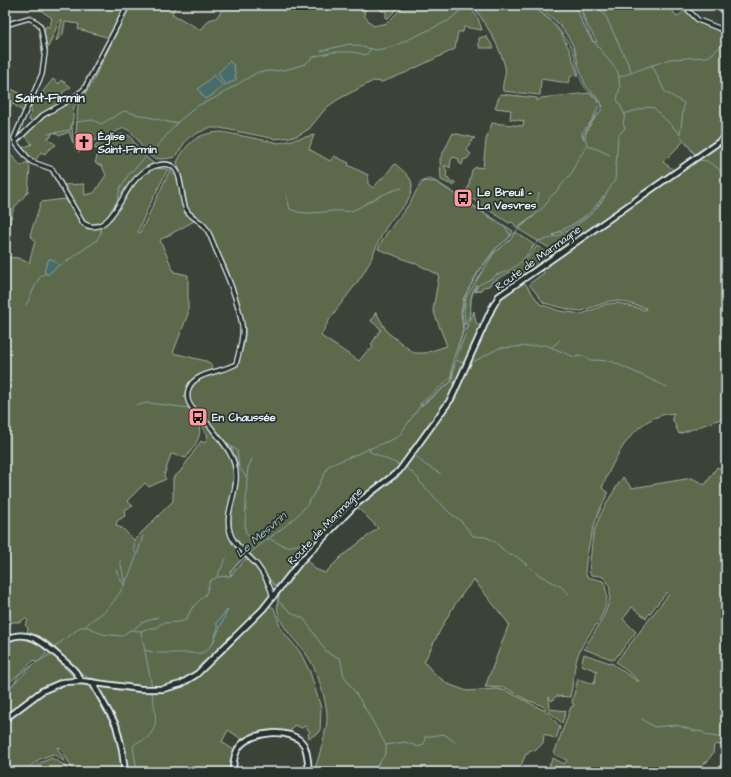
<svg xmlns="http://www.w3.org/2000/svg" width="731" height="777" viewBox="0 0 731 777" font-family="'Architects Daughter',sans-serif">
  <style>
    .green { fill: #5c6b4c; stroke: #a2aea2; fill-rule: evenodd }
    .water { fill: #476c6b; stroke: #87a1a3 }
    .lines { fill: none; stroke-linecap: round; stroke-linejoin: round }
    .stream { stroke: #87a1a3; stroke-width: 1 }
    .minor-casing { stroke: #e8f1f8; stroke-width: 6 }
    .major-casing { stroke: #e8f1f8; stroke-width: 8 }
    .minor { stroke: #26332d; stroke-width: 3.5 }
    .major { stroke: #26332d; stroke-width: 4.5 }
    .labels { text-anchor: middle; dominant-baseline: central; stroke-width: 3.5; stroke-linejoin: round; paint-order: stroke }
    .poi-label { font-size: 11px; font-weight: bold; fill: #e8f1f8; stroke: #26332d; text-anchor: start }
    .street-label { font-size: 11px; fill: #e8f1f8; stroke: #26332d }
    .water-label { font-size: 12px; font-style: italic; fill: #a8bcc0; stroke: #26332d }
    .quarter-label { font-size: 13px; font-weight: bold; fill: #e8f1f8; stroke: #26332d }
  </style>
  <rect width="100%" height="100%" fill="#3b4339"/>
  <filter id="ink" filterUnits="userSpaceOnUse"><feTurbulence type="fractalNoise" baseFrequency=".025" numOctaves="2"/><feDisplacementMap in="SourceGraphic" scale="8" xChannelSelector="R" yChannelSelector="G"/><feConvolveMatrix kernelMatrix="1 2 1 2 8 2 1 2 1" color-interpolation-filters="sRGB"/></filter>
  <g filter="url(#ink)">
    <path class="green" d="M 45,5 L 126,5 L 110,38 L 78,29 L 79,24 L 65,22 L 63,34 L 56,41 L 62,20 L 59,21 L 47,50 L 44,31 L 46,26 L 50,27 L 52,18 L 43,12 Z
      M 130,5 L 176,5 L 172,14 L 201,30 L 209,20 L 216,18 L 226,5 L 366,5 L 364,15 L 373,26 L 387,23 L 405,5 L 468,5 L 478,18 L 482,30 L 464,27 L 463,32 L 458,32 L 455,49 L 405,73 L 382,82 L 373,81 L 337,100 L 326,108 L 309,129 L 297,136 L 276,139 L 220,128 L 208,128 L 188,138 L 175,157 C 136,167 147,137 124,128 L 94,141 L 79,152 L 75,148 L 78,104 L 92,83 Z
      M 401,5 L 388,18 L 386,18 L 386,11 L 381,11 L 381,7 Z
      M 472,5 L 531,5 L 551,21 L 562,35 L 570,51 L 578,75 L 571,76 L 568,83 L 541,79 L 540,95 L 503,91 C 501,84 507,75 505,67 C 500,46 485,22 472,5 Z
      M 536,5 L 576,5 L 582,23 L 593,42 L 597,42 L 585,21 L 580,5 L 669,5 L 677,17 L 685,10 L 696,22 L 726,33 L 726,133 L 695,154 L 684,141 L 663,162 L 674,170 L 564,247 L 556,250 L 551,249 L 518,229 L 535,215 L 517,228 L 512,222 L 509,223 L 464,194 L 468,188 L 472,170 L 476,167 L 483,168 L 486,140 L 492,123 L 523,126 L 524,121 L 510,119 L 511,110 L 495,108 L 500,94 L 537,98 L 537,101 L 541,98 L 589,93 L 596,98 L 599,106 L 591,122 L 582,133 L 583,138 L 585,138 C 584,129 598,116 603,108 C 600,96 590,93 585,84 C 580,73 578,62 575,51 C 568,31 553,17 536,5 ZM 603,196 L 605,197 C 591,216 576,228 555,237 L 553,235 C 571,225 592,216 603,196 Z
      M 486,36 L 494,48 L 480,48 L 479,46 L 479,38 Z
      M 53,79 L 59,84 L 61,80 L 71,87 L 62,93 L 66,100 L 49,109 L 33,121 L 29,120 L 32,110 L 30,107 Z
      M 5,86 L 30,98 L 23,112 L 13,104 L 5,112 Z
      M 79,96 L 74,107 L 72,126 L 73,143 L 69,132 L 59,136 L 55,132 L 52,133 L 51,137 L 47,138 L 56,145 L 48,150 L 45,154 L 41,152 L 35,161 L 29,157 L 22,148 L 32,144 L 24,135 L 37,122 Z
      M 222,132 L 279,143 L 314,135 L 309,149 L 330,161 L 334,156 L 349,163 L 348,165 L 368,175 L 368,184 L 373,188 L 395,164 C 401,169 412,177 412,185 C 412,202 398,210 389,223 C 379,237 375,253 367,267 C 354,291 331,311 321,336 L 359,361 L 368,350 L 370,351 L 373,347 L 371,345 L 381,329 L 371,321 L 376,312 L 387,332 L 414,353 L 425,353 L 447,346 L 433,310 L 439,275 L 419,265 L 378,249 C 386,231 398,220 409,204 C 415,196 416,187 425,181 L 437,182 L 513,231 L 508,239 L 495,249 L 478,272 L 464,297 L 461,312 L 463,330 L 453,360 L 451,378 L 420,404 L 421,406 L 452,381 L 455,361 L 474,311 L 476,323 L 481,326 L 449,398 L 435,419 L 428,424 L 403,462 L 390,476 L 363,494 L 353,502 L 313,543 L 278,586 L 274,585 L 258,563 L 232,534 L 231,516 L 238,480 L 237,462 L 231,447 L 191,405 C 182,375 218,374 238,366 L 244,325 L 228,270 L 205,223 L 188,209 L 182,177 L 177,162 C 188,141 198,133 222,132 Z
      M 453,133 L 475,138 L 471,142 L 467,150 L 471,154 L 467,159 L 464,159 L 462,165 L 459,163 L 459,159 L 453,157 L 451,160 L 450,168 L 447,166 L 444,166 L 447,171 L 446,177 L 449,178 L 449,181 L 455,182 L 454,186 L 441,180 L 440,159 Z
      M 121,134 L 130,136 L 141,153 L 153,163 C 145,168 137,173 131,181 C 119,196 110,230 85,223 L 70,201 L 74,201 L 74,198 L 69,197 L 63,185 L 84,184 L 85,195 L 94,193 L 106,175 L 102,166 L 95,163 L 99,150 L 94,148 L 96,144 Z
      M 726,140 L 726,417 L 679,434 L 672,418 L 674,413 C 635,415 615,456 602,488 L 608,493 C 594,519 588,543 585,572 L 587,577 L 603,581 C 616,609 592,626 580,650 C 573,666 574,681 570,697 L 556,696 L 552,701 L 549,697 L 550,709 L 566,711 L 562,723 L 541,705 L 527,700 L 506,688 L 485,687 L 509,624 L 474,580 C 452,603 439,633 424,662 L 435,674 L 448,684 L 467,691 L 496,689 L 507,691 L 547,712 L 560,727 L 556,739 L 544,734 L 543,743 L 535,751 L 530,750 L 528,754 L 526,754 L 518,772 L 339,772 L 338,769 L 334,772 L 314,772 C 318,759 328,728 327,715 C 326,700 318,673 310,660 C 299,641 270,622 279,596 C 284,583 297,570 306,559 L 315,569 L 325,573 L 342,556 L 378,528 L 357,507 L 379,489 L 397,478 L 452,403 L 494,308 C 501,296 512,290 524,282 L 540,304 L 560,311 L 582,314 L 607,304 L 618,303 L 645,310 L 646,308 L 620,301 L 610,301 L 582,311 L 571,310 L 544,303 L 529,284 L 544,273 L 541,269 Z
      M 5,148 L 21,166 L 27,162 L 30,167 L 28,192 L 14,208 L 5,238 Z
      M 153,168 L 168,169 L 147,210 L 138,232 L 140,233 L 170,170 L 179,180 L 185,214 L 196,220 L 160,240 L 174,272 L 188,275 L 188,314 L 173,353 L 206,361 L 210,363 L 213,370 L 194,378 L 185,392 C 183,408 204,419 199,436 C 197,444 190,451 186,458 L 171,454 L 164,476 L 166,479 L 149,487 L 145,483 L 127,501 L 133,506 L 124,510 L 125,516 L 117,521 L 116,526 L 122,528 L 134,540 L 173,501 L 173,478 L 180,472 L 201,441 L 205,443 L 208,435 L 204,432 L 203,422 C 232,452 238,464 230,504 C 229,512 228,521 226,528 L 229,536 L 244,556 L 230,572 L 231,576 L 247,557 C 256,569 269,583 270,598 L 205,661 L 202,663 C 199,668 196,671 191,674 C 168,692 141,686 115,683 C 106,681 92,681 85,676 C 67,664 51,634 27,634 L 28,628 L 25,625 L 28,621 L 25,618 L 21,622 L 12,622 L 5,629 L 5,257 L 18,258 L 29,263 L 35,241 L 30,235 L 41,202 L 65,199 L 86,229 C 121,229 124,184 153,168 Z
      M 516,232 L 534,245 L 524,259 L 523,263 L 537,246 L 548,253 L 539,259 L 542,263 L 523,276 L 514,270 L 492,282 L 489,286 L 483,287 L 481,290 L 475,292 L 477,285 C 466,297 474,315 465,325 L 464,310 L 466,297 L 494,253 L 510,240 Z
      M 717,467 L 726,471 L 726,747 L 716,744 L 714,746 L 713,753 L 707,762 L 704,763 L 703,768 L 700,772 L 561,772 L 549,766 L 553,758 L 564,764 L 567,760 L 554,754 L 571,707 L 574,706 L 572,702 L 578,679 L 594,684 L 597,671 L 581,665 L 584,654 L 613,664 L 637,681 L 639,681 L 616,662 L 669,594 L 667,592 L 646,618 L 632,607 L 623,619 L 636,632 L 614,660 L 584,649 C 593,633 624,594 603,577 C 600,575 595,576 591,575 L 589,571 C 591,559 591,547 593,536 C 598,515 611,495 623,477 L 632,488 L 692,478 L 705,485 Z
      M 270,606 L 274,608 L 281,629 L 300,652 L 310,672 L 321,708 L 320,732 L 309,738 L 308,734 L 310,732 L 305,726 L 302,728 L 294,725 L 291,731 L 255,734 L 243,740 L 228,730 L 222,742 L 234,750 L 231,761 L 232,772 L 127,772 L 126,751 L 119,723 L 97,687 C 122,690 149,696 174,690 C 200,683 248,627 270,606 Z
      M 25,638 L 37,642 L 46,651 L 45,654 L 32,662 L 5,687 L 5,643 L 11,639 Z
      M 49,655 L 52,655 L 73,676 L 71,678 L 51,683 L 5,715 L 5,692 L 34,664 Z
      M 64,683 L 75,683 L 88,686 C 108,711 122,739 122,772 L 74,772 L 61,748 L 57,747 L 65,762 L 53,754 L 40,759 L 23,772 L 5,772 L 5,722 L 39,695 Z
      M 52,758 L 64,765 L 70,772 L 27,772 L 37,764 Z
      M 726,761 L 726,772 L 715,772 L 721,764 L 723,765 Z"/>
    <path class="water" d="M 230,61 L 234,66 L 236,80 L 225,85 L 218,73 Z
      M 214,75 L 223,86 L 213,95 L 205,99 L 198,89 Z
      M 49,259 L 52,259 L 59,265 L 47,275 L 44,270 Z
      M 228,609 L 213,643 L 218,627 L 216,623 Z"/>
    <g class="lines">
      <path class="stream" d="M 597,5 L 606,17 L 632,72
        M 321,51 L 349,44 L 376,50 L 392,47 L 448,21 L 467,5
        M 652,65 L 665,92 L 684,103 L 680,135 L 695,155
        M 619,77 L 670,59 L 708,57 L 726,42
        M 624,114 L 648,107 L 654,108 L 680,134
        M 76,122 L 93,120 L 101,124 L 124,111 L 172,123 L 177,122
        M 48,134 L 70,130 L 72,122
        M 586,146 L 597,149 L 610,155
        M 147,155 L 152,152 L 178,122 L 197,106 L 213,99 L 258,72 L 285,70 L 305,64 L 313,57 L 333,52 L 353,52 L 366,55 L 371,49
        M 698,160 L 707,161 L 719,169 L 726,186
        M 419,183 L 428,179 L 433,180 L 506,228 L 511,237
        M 286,193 L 290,209 C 304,216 319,212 333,211 C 339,210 349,213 354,210 C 370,202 384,192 402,188
        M 535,212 L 539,193
        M 107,217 L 118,199 L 120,188 L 129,174 L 145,158
        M 61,265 L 96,241 L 101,233 L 100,227 L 107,222
        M 26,305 L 39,278 L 45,273
        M 465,329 C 466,326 469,322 470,318 C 472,308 469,298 475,289 C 480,281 490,282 496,275 C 516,270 526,258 538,241 L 552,238 L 558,233 L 563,232 L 591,214 L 601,202 L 615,180 L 618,136 L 625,128 L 623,123 L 625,115 L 617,99 L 620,87 L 618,72 L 593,40 L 584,22 L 578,5
        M 551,348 L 560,340
        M 456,360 L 464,363
        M 471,363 L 499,348 L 546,345 L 574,357 L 583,356 L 591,360 L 611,361 L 667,387
        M 136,405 L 149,403 L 188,408
        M 199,412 L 206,419
        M 227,444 L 237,450 L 239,467 L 247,478 L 245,527 L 246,533 L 252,541 L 251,550
        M 369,448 L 370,452 L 400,465
        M 441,474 L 424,464 L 416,456 L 414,455 L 406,467 L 418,478 L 420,482 L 450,513 L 461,521 L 473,536 L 486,537 L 494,541 L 509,555 L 516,556 L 539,575 L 560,586 L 569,594
        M 247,477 L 248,468 L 252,459
        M 267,538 L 287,547 L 311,542
        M 134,540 L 134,550 L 137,555
        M 250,553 L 261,566 L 275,591
        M 249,554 C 266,539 293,523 306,506 C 315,494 322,479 328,466 L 398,437 L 421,405 L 451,381 L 455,360 L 464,330 L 462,312 L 466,294 L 479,272 L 496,249 L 545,206 L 550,197 L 556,192 L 573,171 L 576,162 L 586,148 L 587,143 L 583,136 L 585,132 L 602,106 C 598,96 589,94 584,86 C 578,77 577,63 574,54 C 566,33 550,18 533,5
        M 120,560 L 125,584
        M 116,570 L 124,585
        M 217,576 L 226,559
        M 278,595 L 278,601 L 292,613 L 304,619 L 326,651 L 331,655 L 340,658 L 344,676 L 362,703 L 386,745 C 388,757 377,762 373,772
        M 85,627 C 91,619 99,617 106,610 C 126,590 135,562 143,536
        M 134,629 L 141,623 L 158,617
        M 141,631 L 152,687
        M 53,648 L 81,627 L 88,627 L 102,634 L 122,636 L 130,630 L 141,631 L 149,628 L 156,628 L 162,623 L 179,622 L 186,620 L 192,608 L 206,594 L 210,581 L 217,577 L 230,576 L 236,566 L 246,556
        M 145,650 L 157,653 L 202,653 L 207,650 L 213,643
        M 5,691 L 15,682 L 18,676 L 51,651
        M 642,719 L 654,727 L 676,725 L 695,731 L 703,732 L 706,735 L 726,739
        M 386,745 L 405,742 L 419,747 L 424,744 L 425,737 L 444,734 L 455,742
        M 137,767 C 147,768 164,767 171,772
        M 137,772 L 133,746 C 137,741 143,742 147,738 C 161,725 154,709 152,692"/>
      <defs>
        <path id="minor" d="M 683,5 L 698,20 L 726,31
          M 5,25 L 29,18 L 38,23 L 41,28 L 45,52 L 42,74 L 14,138 L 17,145 L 28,158 L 32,162 L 52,169 L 83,223 C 106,239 121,198 131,185 C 137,177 145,169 155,166 C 187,155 178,195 186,209 C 190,218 201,220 206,228 C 210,234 213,243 216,250 C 226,273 238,299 242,325 C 244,337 239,352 236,364 C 223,372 195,372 189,388 C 182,405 200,415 209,425 C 216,434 224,443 229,452 C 248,483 222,507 230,532 C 233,545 248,555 257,565 C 264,574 270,586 273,597
          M 16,141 L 43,115 L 73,98 L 84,89 L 128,5"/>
        <path id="major" d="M 5,640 C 29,627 46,645 63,660 C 70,666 78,672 81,681
          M 92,682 L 116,725 L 122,749 L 125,772
          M 5,719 L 42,691 L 63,682 L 81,681 L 141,689 L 163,689 L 181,684 L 197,674 L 263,609 L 301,561 L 355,505 L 399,471 L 451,399 L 492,308 L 499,296 L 726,137
          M 233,772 C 233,763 234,753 240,746 C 252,731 293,727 304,745 C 308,753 308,763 309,772"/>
      </defs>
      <use href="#minor" class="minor-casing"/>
      <use href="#major" class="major-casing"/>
      <use href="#minor" class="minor"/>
      <use href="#major" class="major"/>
    </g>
  </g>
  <defs>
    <symbol id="church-square" viewBox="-11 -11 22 22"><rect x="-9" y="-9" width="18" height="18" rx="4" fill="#ff9aa2" stroke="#26332d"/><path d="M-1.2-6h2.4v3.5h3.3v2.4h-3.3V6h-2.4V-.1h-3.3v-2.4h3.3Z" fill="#111"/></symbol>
    <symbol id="bus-square" viewBox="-11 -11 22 22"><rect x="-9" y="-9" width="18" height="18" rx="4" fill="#ff9aa2" stroke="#26332d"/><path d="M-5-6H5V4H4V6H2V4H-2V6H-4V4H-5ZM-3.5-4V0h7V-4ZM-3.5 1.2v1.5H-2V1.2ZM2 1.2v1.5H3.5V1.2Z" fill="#111"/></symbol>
  </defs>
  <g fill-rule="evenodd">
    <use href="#church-square" x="73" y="131" width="22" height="22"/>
    <use href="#bus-square" x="452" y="187" width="22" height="22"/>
    <use href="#bus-square" x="187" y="406" width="22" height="22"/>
  </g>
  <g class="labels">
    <g class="poi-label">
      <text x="98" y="136">Église<tspan x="98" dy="13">Saint-Firmin</tspan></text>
      <text x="477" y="192">Le Breuil -<tspan x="477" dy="13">La Vesvres</tspan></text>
      <text x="212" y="417">En Chaussée</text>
    </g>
    <g class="street-label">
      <text transform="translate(538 258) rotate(-36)">Route de Marmagne</text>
      <text transform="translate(325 526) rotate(-46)">Route de Marmagne</text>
    </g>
    <g class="water-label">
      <text transform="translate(261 535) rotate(-41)">Le Mesvrin</text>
    </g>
    <g class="quarter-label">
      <text x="50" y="98">Saint-Firmin</text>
    </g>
  </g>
  <rect width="731" height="777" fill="none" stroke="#26332d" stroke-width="20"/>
  <rect x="10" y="10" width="711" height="757" fill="none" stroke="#e8f1f8" stroke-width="1.5" filter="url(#ink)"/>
</svg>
